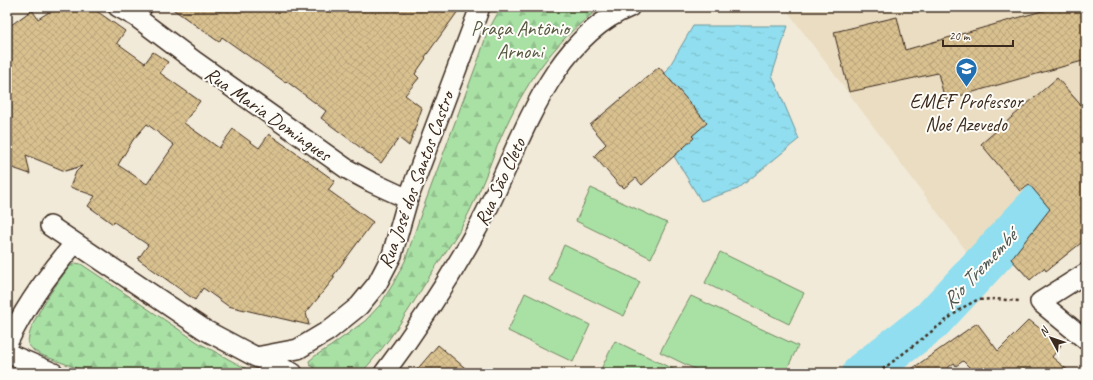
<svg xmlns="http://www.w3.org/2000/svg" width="1093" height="380" viewBox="0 0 1093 380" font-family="Caveat,sans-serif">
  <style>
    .built { fill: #eaddc2 }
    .green { fill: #a9e1a5; stroke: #728662 }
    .forest { fill: url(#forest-firs); stroke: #728662 }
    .water { fill: url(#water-ripples); stroke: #6e969b }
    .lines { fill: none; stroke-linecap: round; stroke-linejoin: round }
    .river { stroke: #90deef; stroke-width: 42 }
    .building { fill: url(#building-cross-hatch); stroke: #3b2a1e; fill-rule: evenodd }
    .minor-casing { stroke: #3b2a1e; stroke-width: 22 }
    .path { stroke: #3b2a1e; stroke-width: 2.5; stroke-dasharray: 3 3; stroke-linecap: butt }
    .minor { stroke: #fdfcf7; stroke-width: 19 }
    .labels { text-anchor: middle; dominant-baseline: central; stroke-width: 4; stroke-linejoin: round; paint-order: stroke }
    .park-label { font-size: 20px; fill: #565840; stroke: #fdfcf7 }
    .poi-label { font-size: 20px; fill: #3b2a1e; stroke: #fdfcf7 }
    .street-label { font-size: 20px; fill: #3b2a1e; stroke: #fdfcf7 }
    .water-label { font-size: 21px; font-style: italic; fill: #505752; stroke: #fdfcf7 }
  </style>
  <defs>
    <pattern id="forest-firs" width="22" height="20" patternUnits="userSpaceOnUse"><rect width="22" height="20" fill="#a9e1a5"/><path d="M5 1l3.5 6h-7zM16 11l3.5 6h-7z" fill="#92c18e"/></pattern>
    <pattern id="water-ripples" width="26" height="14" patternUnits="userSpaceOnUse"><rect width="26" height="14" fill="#90deef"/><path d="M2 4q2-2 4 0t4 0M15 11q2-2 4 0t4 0" fill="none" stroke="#7dbfcc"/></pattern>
    <pattern id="building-cross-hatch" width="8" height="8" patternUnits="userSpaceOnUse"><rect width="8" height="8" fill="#d8c08f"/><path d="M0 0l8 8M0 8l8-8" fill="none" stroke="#baa57b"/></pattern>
  </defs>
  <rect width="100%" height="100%" fill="#f2ead8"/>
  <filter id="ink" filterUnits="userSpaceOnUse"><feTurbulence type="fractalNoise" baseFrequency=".025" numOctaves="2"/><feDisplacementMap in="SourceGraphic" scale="8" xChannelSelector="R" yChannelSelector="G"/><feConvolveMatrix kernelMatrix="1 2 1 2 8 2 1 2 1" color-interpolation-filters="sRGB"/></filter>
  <g filter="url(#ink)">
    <path class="built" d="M 796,7 L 1086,7 L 1086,170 L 1040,210 L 985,280 L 966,260 L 970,256 L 785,8 Z"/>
    <path class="green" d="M 591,188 L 667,223 L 651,258 L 576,221 Z
      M 564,245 L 640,282 L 624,316 L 549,280 Z
      M 720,252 L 804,293 L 789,324 L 705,283 Z
      M 525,293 L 590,325 L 573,362 L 508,331 Z
      M 691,296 L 798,346 L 785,373 L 703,373 L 660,352 Z
      M 615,341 L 681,373 L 599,373 Z"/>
    <path class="forest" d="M 501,7 L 602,7 C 559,36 528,79 506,126 C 494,151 486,179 473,204 C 462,229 446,251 431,274 C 410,308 389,344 361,373 L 321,373 L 310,365 L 309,361 L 315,356 L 331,346 L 365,321 L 380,305 L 393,284 L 405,261 L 422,211 L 480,55 L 487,33 Z
      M 75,263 L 81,264 L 199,343 L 254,373 L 90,373 L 44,356 L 34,351 L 28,344 C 28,322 56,285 69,267 Z"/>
    <path class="water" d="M 693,26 L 788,26 L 772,75 L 799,139 L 738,189 L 701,201 L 669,148 L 656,89 Z"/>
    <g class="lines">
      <path class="river" d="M 863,373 L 931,321 L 1086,154"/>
    </g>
    <path class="building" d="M 57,7 L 91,7 L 125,31 L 117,43 L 145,63 L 153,52 L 168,62 L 160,73 L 200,101 L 184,123 L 219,148 L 233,129 L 259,148 L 269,134 L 335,181 L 328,190 L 373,222 L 333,276 L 335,277 L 306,313 L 309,325 L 228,306 L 203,288 L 195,300 L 138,259 L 148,245 L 114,222 L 113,224 L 88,206 L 95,196 L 70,187 L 76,172 L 82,166 L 65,171 L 26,155 L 30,174 L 7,166 L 7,28 L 32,10 L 38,19 ZM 147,124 L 174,145 L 147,184 L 118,165 L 133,140 Z
      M 170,7 L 461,7 L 425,57 L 426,58 L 415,74 L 419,78 L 405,95 L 422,108 L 409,146 L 399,138 L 381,163 L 321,118 L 326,111 L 286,81 L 285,82 L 222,37 L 219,42 Z
      M 1056,7 L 1086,7 L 1086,60 L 945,100 L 938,73 L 849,92 L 834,32 L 897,17 L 905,50 Z
      M 659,67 L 707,123 L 692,136 L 694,138 L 642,185 L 636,178 L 624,188 L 622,186 L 620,186 L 594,156 L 606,144 L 590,125 Z
      M 1057,78 L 1086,111 L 1086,239 L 1046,271 L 1044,268 L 1030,280 L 1011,259 L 1050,209 L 1029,184 L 1020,191 L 981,144 Z
      M 1029,320 L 1061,345 L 1052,357 L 1071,373 L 975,373 L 963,361 L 956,366 L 954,363 L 941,373 L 906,373 L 977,323 L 998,351 Z
      M 438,345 L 471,373 L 414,373 Z"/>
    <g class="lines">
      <defs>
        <path id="minor" d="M 118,7 L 136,17 L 142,7
          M 136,17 L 196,62 L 347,169 L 371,182 L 408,199
          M 50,226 L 205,330 L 256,357 L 298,349 L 328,331 L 359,306 L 377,284 L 392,255 L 408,199 L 480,7
          M 1086,273 L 1040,302 L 1086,340
          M 7,344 C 24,308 49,273 75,243
          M 7,353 L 54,373
          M 256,357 L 293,373
          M 384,373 C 418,328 449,280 476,231 C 518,157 544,42 630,7"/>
      </defs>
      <use href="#minor" class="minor-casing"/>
      <path class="path" d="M 878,373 L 962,308 L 977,300 L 995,299 L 1020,301"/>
      <use href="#minor" class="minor"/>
    </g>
  </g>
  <defs>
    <symbol id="school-pin" viewBox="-11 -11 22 30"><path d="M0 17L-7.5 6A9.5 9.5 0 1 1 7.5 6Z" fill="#1f6fb2" stroke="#fdfcf7"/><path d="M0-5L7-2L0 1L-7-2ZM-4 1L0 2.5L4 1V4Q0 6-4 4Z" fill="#fff"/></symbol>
  </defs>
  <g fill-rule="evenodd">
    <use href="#school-pin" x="954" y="56" width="25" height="34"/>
  </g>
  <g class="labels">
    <g class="park-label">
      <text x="520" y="28">Praça Antônio<tspan x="520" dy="23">Arnoni</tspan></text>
    </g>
    <g class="poi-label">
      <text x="966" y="101">EMEF Professor<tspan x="966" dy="23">Noé Azevedo</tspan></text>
    </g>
    <g class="street-label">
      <text transform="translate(268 114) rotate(35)">Rua Maria Domingues</text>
      <text transform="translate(416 180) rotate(-70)">Rua José dos Santos Castro</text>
      <text transform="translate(500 182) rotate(-65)">Rua São Cleto</text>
    </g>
    <g class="water-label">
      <text transform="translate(979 269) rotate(-47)">Rio Tremembé</text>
    </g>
  </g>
  <rect width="1093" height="380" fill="none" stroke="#fdfcf7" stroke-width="24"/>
  <rect x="12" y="12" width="1069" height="356" fill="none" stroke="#3b2a1e" stroke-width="1.5" filter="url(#ink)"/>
  <g transform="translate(1051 338) rotate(310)" stroke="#fdfcf7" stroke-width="3" paint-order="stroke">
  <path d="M0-3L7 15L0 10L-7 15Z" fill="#3b2a1e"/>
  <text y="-6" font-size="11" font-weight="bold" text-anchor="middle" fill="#3b2a1e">N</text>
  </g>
  <path d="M943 40v6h70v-6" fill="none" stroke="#3b2a1e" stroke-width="2"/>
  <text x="949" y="40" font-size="12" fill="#3b2a1e" stroke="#fdfcf7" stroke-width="3" paint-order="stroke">20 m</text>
</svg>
